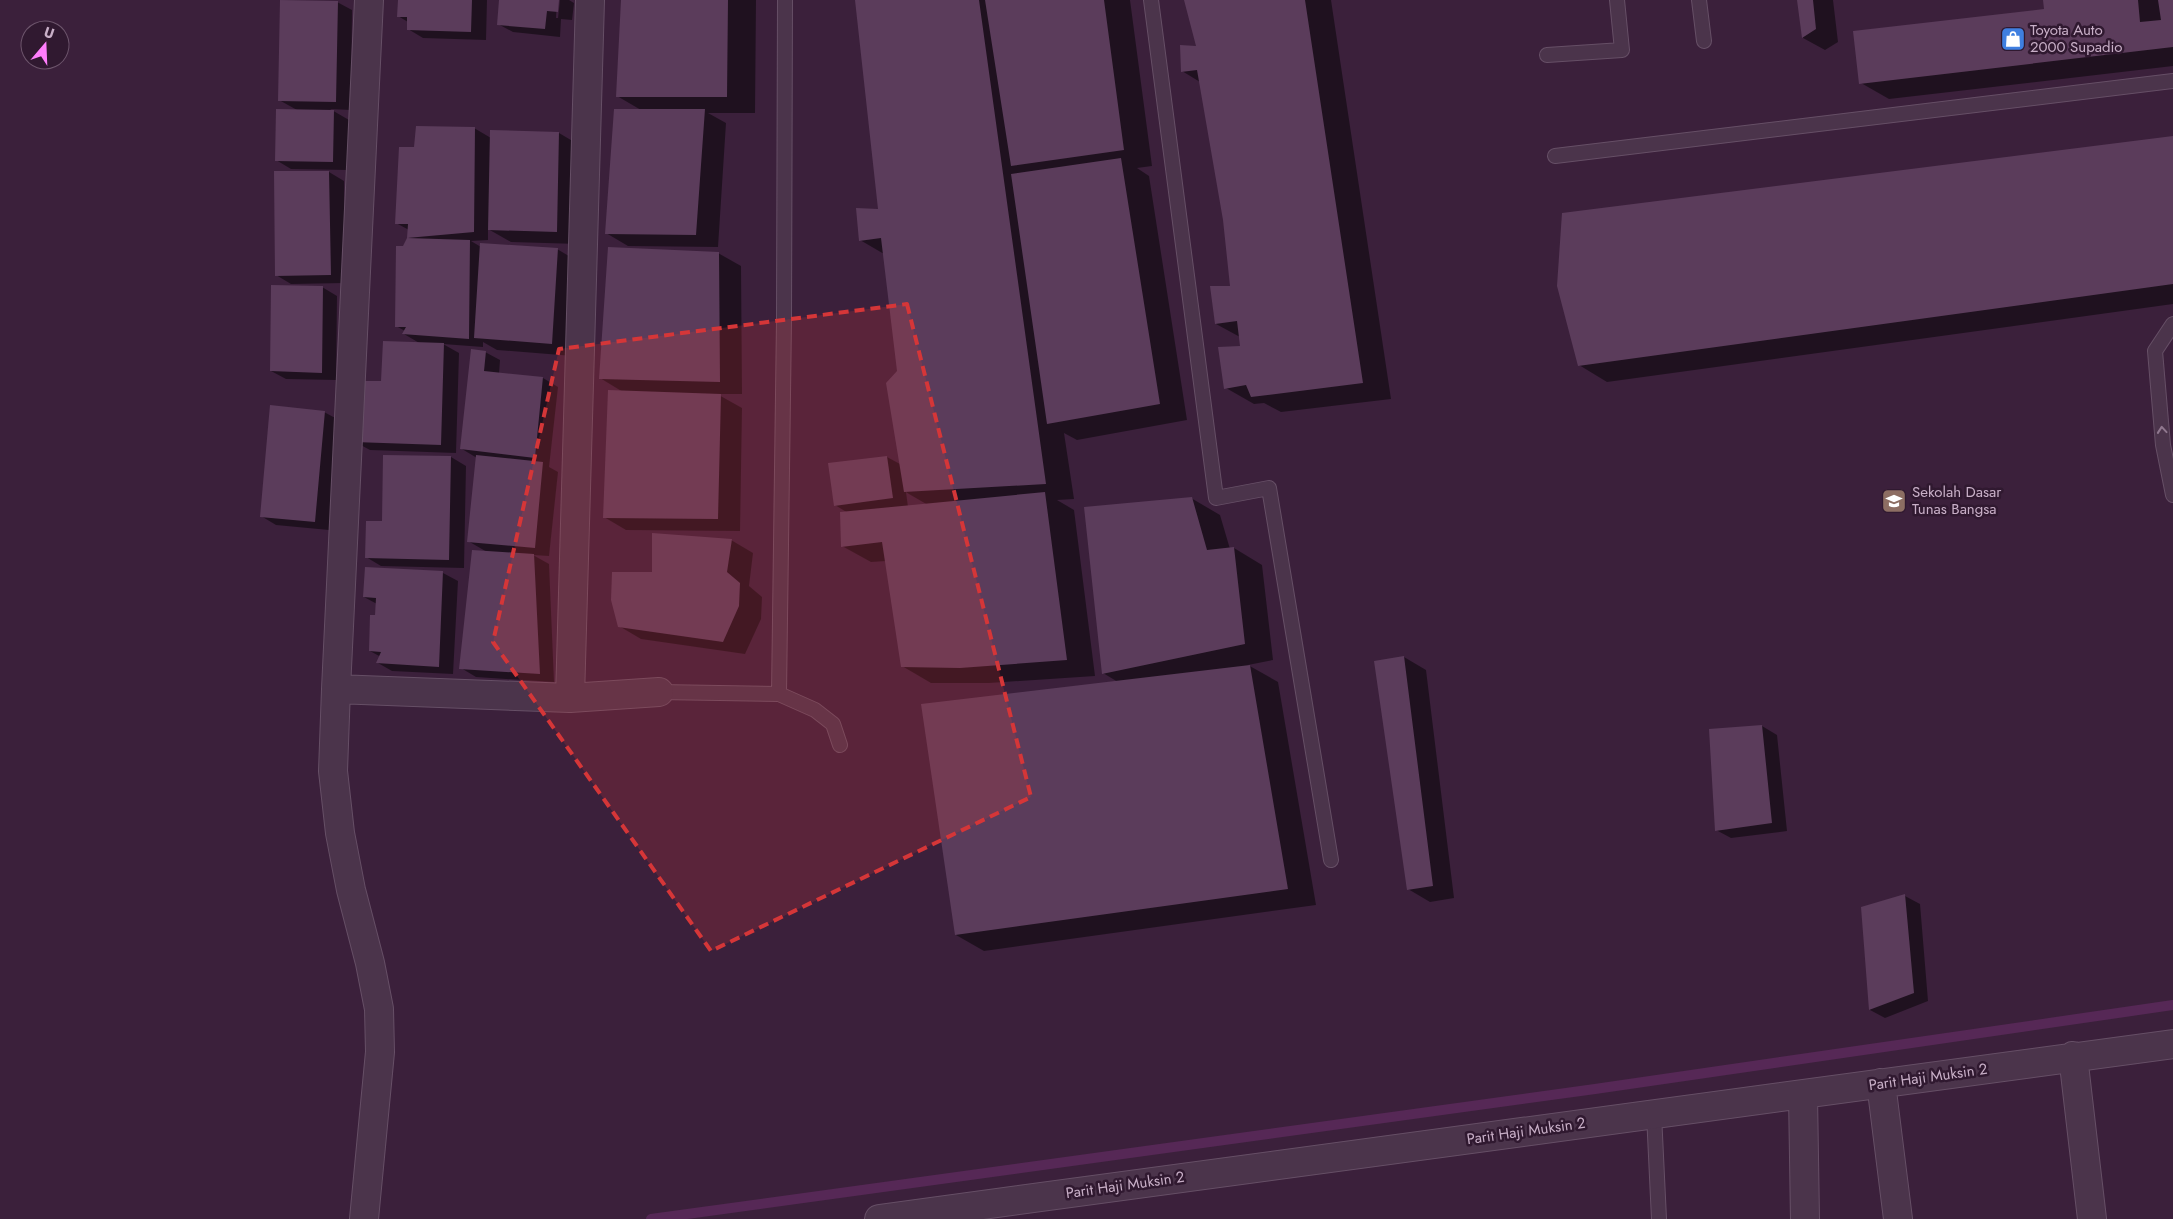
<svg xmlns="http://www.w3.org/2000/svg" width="2173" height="1219" viewBox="0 0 2173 1219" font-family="Jost,sans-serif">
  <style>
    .shadow { fill: #0007; fill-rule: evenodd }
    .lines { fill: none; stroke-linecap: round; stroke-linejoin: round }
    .stream { stroke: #562856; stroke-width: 10 }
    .building { fill: #5b3c5b }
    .lane-casing { stroke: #664f66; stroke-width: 16 }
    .street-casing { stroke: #664f66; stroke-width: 30 }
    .lane { stroke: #4b344b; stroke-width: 14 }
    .street { stroke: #4b344b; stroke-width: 28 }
    .oneway { stroke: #90788f }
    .marked { fill: #d53638; fill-opacity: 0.2; stroke: #d53638; stroke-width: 4; stroke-dasharray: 10 6; stroke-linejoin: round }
    .labels { text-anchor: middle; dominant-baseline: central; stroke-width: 5; stroke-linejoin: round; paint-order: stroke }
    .poi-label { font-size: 15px; fill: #c8afc7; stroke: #301930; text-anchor: start }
    .street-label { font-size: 15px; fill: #c8afc7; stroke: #301930 }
  </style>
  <rect width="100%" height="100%" fill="#3b203b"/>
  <path class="shadow" d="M 399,0 L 487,0 L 486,40 L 423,38 L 408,29 L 408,22 L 398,16 Z
    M 500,0 L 557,0 L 556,18 L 558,18 L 560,0 L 569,0 L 574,3 L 572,20 L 561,19 L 560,37 L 513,32 L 498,24 Z
    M 622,0 L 756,0 L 755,113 L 708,113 L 726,123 L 718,247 L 628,246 L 606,233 L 641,110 L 617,96 Z
    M 856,0 L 1130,0 L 1152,166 L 1137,168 L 1149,176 L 1187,420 L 1077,440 L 1064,433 L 1074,499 L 1057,500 L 1074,510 L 1095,676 L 989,683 L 931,683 L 902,666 L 886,561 L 871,562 L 842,546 L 848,513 L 835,505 L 830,464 L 887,457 L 900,464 L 899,371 L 884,254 L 860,240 L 880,210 ZM 906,492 L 909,494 L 928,505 L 908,507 Z
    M 1185,0 L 1331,0 L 1391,399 L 1281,412 L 1264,403 L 1254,404 L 1226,388 L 1241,347 L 1240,337 L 1216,324 L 1232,288 L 1225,220 L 1200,82 L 1182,71 L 1197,47 Z
    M 1799,0 L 1833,0 L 1838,42 L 1825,50 L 1803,38 Z
    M 2044,0 L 2173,0 L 2173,66 L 1889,99 L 1861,83 L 2045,10 Z
    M 337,2 L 352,10 L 351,110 L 330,109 L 349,120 L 348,170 L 291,169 L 276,160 L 297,110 L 279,100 Z
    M 474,128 L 491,138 L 559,133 L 581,146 L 579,244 L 511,242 L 488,229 L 488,240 L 471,241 L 481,247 L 557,249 L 579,262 L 573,356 L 497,350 L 483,342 L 483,347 L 443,344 L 459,353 L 456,453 L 370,450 L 355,442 L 382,383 L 421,344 L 404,334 L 405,331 L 396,326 L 404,247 L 409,239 L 409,230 L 396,223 L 415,149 Z
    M 2173,137 L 2173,304 L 1607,382 L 1579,365 Z
    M 329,172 L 344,181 L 345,283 L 291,284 L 276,275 L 275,173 Z
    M 718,253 L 741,266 L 742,394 L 717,394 L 742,408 L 740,531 L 626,530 L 604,517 L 623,392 L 600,378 Z
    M 322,287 L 337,296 L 336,380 L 286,379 L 271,371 Z
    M 485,352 L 500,360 L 499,374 L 543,378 L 558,387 L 549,467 L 558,472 L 549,556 L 533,555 L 549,564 L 554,682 L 476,677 L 461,668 L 487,552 L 468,541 L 477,458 L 462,449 Z
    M 324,412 L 339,420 L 329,530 L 276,525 L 261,516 Z
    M 451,457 L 466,466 L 464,568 L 381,566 L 366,557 L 383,522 Z
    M 1191,498 L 1220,515 L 1230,549 L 1234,548 L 1262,565 L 1273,660 L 1248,665 L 1278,682 L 1316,905 L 984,951 L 956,935 L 1118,682 L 1103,673 Z
    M 731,540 L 753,553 L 749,586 L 762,597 L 761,619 L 745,654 L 641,639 L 619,626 L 653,573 Z
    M 366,568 L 443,573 L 458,581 L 453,674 L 392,671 L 378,663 L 381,657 L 370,651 L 377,604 L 364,597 Z
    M 1404,657 L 1426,670 L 1454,898 L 1430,902 L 1408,889 Z
    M 1762,726 L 1777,735 L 1787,831 L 1731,838 L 1716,830 L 1711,730 Z
    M 1905,896 L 1920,904 L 1928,1001 L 1885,1018 L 1870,1010 L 1862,908 Z"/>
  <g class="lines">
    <path class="stream" d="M 651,1219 L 1595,1089 L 2173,1005"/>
  </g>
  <path class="building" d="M 280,0 L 338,1 L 336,102 L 278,101 Z
    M 398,0 L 472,0 L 471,32 L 407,30 L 407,17 L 397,17 Z
    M 499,0 L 559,0 L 558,12 L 547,11 L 545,29 L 497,25 Z
    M 621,0 L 728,0 L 727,97 L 616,97 Z
    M 855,0 L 979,0 L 1046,484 L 904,492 L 886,383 L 897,371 L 881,238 L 859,241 L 856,208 L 878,209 Z
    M 985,0 L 1104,0 L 1124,150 L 1011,166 Z
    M 1184,0 L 1305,0 L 1363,383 L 1251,397 L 1246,385 L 1224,389 L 1218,347 L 1240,346 L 1237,321 L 1215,324 L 1210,286 L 1230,286 L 1223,220 L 1197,70 L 1181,72 L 1180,45 L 1196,46 Z
    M 1797,0 L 1813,0 L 1816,29 L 1802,38 Z
    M 2043,0 L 2138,0 L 2140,22 L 2161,20 L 2158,0 L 2173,0 L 2173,47 L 1859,84 L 1853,31 L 2044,9 Z
    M 276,109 L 334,110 L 333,162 L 275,161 Z
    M 614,109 L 705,109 L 696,235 L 605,234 Z
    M 416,126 L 475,127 L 474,232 L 407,238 L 470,240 L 469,339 L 402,334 L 406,327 L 395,327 L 396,246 L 403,246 L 407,238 L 408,224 L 395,224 L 399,147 L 414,147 Z
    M 490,130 L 559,132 L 557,232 L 488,230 Z
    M 2173,136 L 2173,284 L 1578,366 L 1557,286 L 1562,213 Z
    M 1121,158 L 1160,404 L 1047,424 L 1011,174 Z
    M 274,171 L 329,171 L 331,275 L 275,276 Z
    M 480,243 L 558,248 L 552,344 L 474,338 Z
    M 608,247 L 719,252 L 720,382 L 599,379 Z
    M 271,285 L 323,286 L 322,373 L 270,371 Z
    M 383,341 L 444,343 L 441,445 L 354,442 L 355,381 L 381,381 Z
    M 471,349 L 486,351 L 484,371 L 543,377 L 535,458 L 460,449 Z
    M 608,390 L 721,394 L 718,519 L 603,518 Z
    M 270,405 L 325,411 L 315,522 L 260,517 Z
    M 383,455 L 451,456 L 449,560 L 365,558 L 366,521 L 382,521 Z
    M 476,455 L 543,462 L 535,548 L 467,542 Z
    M 887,456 L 893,498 L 834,506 L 828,463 Z
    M 1045,492 L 1067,660 L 960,668 L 901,667 L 882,542 L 841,547 L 840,512 Z
    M 1192,497 L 1207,550 L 1234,547 L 1245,644 L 1102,674 L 1084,507 Z
    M 652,533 L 732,539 L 727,572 L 740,583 L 739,606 L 723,642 L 618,627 L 611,600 L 612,572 L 652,572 Z
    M 472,550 L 534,554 L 540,674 L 459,669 Z
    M 365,567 L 443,571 L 439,667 L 376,663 L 381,652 L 369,651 L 370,615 L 375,615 L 376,598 L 363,597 Z
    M 1404,656 L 1433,886 L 1407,890 L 1374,661 Z
    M 1250,665 L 1288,889 L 955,935 L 921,704 Z
    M 1762,725 L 1772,823 L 1715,831 L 1709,729 Z
    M 1905,894 L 1914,993 L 1869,1010 L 1861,907 Z"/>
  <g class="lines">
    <defs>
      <path id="lane" d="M 785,0 L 784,320 L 779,694 L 815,710 L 833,724 L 840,745
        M 1151,0 L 1216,498 L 1269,488 L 1331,860
        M 1699,0 L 1704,41
        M 1547,55 L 1622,50 L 1617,0
        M 1555,156 L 2173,81
        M 2173,324 L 2155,351 L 2163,445 L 2173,495
        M 659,692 L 779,694
        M 1654,1114 L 1659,1219"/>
      <path id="street" d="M 336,689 L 570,698 L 659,692
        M 570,698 L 590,0
        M 2073,1056 L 2092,1219
        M 1881,1083 L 1898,1219
        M 1803,1095 L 1805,1219
        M 364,1219 L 380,1052 L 379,1009 L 370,963 L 351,890 L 340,833 L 333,771 L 336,689 L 369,0
        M 879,1219 L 2173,1044"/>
    </defs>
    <use href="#lane" class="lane-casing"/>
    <use href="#street" class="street-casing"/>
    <use href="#lane" class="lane"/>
    <use href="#street" class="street"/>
  </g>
  <defs><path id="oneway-chevron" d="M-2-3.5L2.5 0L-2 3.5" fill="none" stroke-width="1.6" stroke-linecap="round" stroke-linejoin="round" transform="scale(1.25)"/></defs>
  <use class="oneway" href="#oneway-chevron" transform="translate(2162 430) rotate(-95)"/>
  <path class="marked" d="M 907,304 L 1031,797 L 711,951 L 493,642 L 559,349 Z"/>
  <defs>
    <symbol id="shop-square" viewBox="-11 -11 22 22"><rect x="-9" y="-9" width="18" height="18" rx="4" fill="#3f7fe0" stroke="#301930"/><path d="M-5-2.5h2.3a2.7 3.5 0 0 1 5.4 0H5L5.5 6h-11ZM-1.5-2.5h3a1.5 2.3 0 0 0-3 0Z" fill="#fff"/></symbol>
    <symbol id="school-square" viewBox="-11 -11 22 22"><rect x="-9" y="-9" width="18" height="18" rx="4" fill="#8d6e63" stroke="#301930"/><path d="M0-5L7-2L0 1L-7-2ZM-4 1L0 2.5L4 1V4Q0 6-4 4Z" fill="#fff"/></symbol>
  </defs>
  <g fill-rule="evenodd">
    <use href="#shop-square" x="1999" y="25" width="28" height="28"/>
    <use href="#school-square" x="1880" y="487" width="28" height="28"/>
  </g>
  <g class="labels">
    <g class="poi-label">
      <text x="2030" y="30">Toyota Auto<tspan x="2030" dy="17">2000 Supadio</tspan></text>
      <text x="1912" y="492">Sekolah Dasar<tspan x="1912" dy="17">Tunas Bangsa</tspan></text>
    </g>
    <g class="street-label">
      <text transform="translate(1928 1077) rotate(-8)">Parit Haji Muksin 2</text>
      <text transform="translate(1526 1131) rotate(-8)">Parit Haji Muksin 2</text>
      <text transform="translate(1125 1185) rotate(-8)">Parit Haji Muksin 2</text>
    </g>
  </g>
  <g transform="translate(45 45) rotate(19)"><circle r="24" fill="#301930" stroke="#6d556c"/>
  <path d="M0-4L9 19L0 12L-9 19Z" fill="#ff7dfc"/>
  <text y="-8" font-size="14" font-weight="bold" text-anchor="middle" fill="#c8afc7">U</text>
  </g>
</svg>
